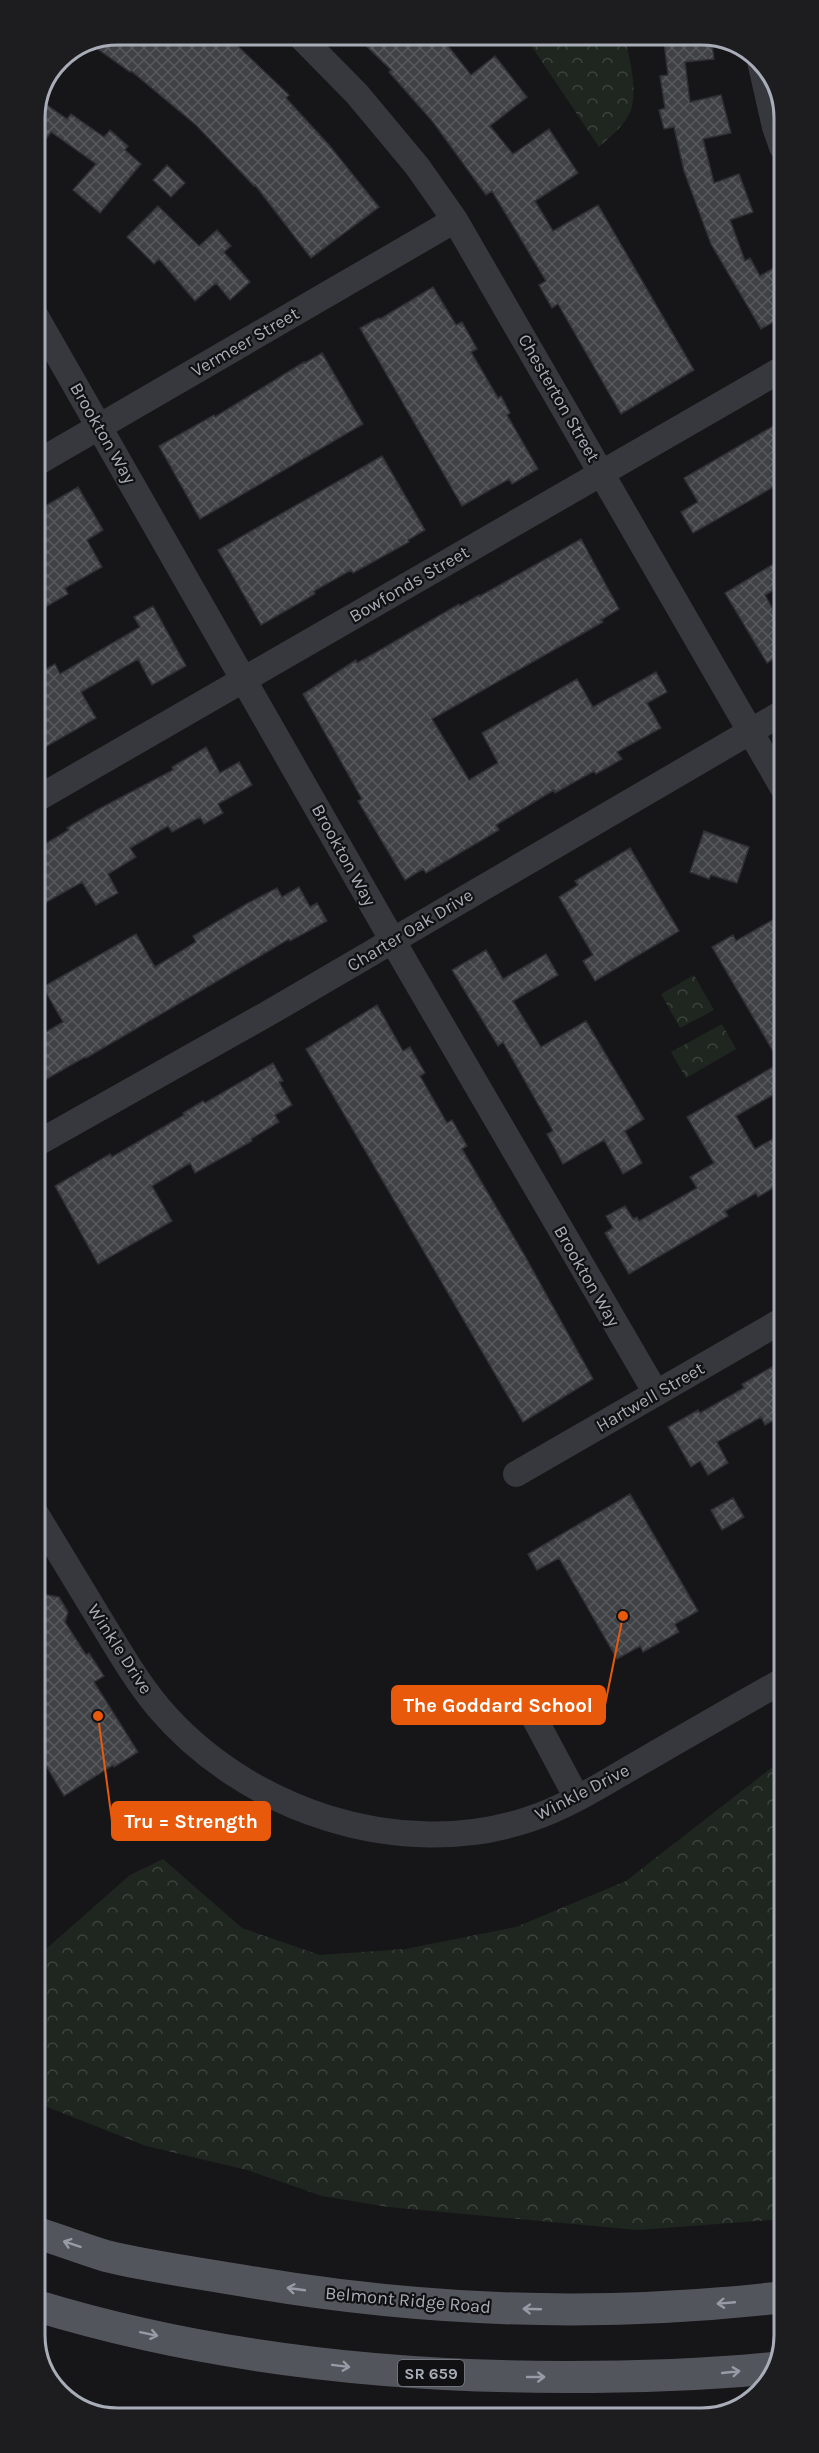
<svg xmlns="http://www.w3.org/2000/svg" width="819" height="2453" viewBox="0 0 819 2453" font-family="Karla,sans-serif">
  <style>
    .forest { fill: url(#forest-crowns) }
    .building { fill: url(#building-cross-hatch); stroke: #303034; stroke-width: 1.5 }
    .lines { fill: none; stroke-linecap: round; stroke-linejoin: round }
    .minor { stroke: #37383d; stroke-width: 26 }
    .major { stroke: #53555c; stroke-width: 32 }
    .oneway { stroke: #979ba6 }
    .labels { text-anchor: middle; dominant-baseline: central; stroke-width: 4.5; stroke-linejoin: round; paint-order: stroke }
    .shield { fill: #111113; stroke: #7b7e86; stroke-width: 1.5 }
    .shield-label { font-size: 16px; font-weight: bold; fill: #a8adb8 }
    .street-label { font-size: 18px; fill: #a8adb8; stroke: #111113 }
    .rim { fill: none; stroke: #a8adb8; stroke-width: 3 }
    .leader { fill: none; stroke: #e8590c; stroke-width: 2 }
    .callout-dot { fill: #e8590c; stroke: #111113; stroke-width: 2 }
    .callout { fill: #e8590c; stroke: #e8590c; stroke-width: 2 }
    .callout-label { font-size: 20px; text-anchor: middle; font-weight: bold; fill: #fff }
  </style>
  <defs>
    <pattern id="forest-crowns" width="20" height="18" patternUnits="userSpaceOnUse" patternTransform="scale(1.5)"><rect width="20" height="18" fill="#1e261f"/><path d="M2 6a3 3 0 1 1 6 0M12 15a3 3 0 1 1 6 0" fill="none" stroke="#3c433d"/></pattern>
    <pattern id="building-cross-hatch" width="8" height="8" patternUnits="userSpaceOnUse" patternTransform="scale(1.5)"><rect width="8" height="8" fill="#404145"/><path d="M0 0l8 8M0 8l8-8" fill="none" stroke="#595a5e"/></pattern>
  </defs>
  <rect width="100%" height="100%" fill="#161618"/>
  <path class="forest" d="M 524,35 L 624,35 C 629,56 637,84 632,106 C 629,122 611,136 599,147 Z
    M 694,975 L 714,1010 L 680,1028 L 661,994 Z
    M 722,1024 L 736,1049 L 686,1078 L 671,1052 Z
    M 784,1758 L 784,2219 L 638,2230 L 388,2207 L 322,2196 L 247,2170 L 146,2146 L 37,2103 L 37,1957 L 130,1875 L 163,1859 L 242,1928 L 320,1955 L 405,1949 L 516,1927 L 626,1881 Z
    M 216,2407 L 314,2417 L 217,2418 Z"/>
  <path class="building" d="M 128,34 L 226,35 L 289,95 L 286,98 L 329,145 L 379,207 L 311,258 L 255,185 L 254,186 L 196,125 L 131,71 L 130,72 L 92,45 L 117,35 L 124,40 Z
    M 355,35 L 460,35 L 448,46 L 471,75 L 495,56 L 527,97 L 490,126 L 513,154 L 549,129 L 578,173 L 535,201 L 553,231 L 598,205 L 694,370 L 621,414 L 558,304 L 552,308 L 539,285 L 546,281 L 492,191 L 486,195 L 433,122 L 389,72 L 391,70 Z
    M 663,35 L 711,36 L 714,59 L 685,62 L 690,102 L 721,95 L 731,133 L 703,139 L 714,183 L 739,174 L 753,212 L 730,220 L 745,261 L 750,258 L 760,276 L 782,263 L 782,317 L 761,329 L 711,244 L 684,171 L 674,127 L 664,129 L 659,110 L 665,108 L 660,76 L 668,75 Z
    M 40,100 L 67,119 L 71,114 L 104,137 L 110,130 L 128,146 L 125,150 L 141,164 L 100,213 L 73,190 L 96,164 L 51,132 L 35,154 L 35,113 Z
    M 167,165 L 185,183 L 171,197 L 153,180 Z
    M 158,206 L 199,246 L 217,230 L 231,246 L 224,252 L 250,282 L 230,300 L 216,283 L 195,301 L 159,259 L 154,264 L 127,237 Z
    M 433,287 L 456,325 L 462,322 L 477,349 L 471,352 L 498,398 L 501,396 L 510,413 L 507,415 L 538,469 L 512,484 L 509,479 L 462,506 L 360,328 L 379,318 L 380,319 Z
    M 322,353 L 363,424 L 200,519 L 159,446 L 214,415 L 215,417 L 304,362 L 305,363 Z
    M 782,421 L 782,482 L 693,533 L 681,512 L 698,502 L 684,478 Z
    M 382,456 L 425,530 L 408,540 L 409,542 L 353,573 L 351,570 L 314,591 L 315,594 L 261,625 L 218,550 Z
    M 78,487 L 103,530 L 87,540 L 102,567 L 65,588 L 68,594 L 35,613 L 35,512 Z
    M 581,539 L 619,609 L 601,620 L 603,622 L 432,719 L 469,780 L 498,763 L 482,733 L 577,679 L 593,707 L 656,672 L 667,692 L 647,703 L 661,728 L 617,752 L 622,759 L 596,774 L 594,771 L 555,793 L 554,790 L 496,825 L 499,830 L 426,873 L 423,869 L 405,880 L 358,801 L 362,799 L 303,694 L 356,660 L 357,663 L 375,653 L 459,604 L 460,606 L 479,595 L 480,596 Z
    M 782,559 L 782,585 L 765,595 L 782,626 L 782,654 L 767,663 L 725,593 Z
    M 153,606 L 186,666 L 152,685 L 138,659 L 81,692 L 96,718 L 35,753 L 35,675 L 55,664 L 60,674 L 140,627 L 134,617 Z
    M 206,747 L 220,773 L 239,762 L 252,785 L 218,804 L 223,813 L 204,824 L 200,817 L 172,832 L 168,826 L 130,848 L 136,857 L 108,874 L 118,893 L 96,905 L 82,882 L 36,908 L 36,849 L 69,830 L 67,828 L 97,810 L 173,770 L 172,767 Z
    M 704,831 L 749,847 L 737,883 L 711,875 L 709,879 L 690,872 Z
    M 630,848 L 679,931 L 595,981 L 583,961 L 593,955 L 559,897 L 578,885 L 575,881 Z
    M 299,887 L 310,907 L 317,903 L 327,921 L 290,941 L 289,939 L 86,1058 L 85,1057 L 45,1080 L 44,1077 L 36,1082 L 36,1038 L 63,1022 L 43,987 L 136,934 L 155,967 L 196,942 L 193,936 L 248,903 L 277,888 L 282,897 Z
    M 783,914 L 783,1089 L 736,1116 L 755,1149 L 783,1133 L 783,1182 L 758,1197 L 756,1193 L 725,1211 L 728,1216 L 629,1274 L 605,1233 L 613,1228 L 606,1216 L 625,1206 L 633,1219 L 637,1217 L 639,1221 L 697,1188 L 690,1177 L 714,1163 L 687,1117 L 780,1063 L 712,947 L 733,935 L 736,941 Z
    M 486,950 L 503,979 L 546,954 L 558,975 L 513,1001 L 541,1047 L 586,1021 L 644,1119 L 625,1131 L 642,1163 L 623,1174 L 604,1140 L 563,1164 L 547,1134 L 553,1131 L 503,1042 L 498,1046 L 452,970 Z
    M 377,1005 L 403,1051 L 410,1047 L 425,1073 L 420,1076 L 447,1123 L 452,1120 L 467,1146 L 462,1149 L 525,1256 L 593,1379 L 523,1422 L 306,1049 Z
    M 273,1063 L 283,1081 L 279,1082 L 292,1105 L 275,1115 L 279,1122 L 251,1139 L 252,1141 L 195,1173 L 190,1163 L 152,1186 L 172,1221 L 98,1264 L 55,1186 L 110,1154 L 112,1157 L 184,1115 L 183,1113 L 203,1101 L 205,1103 Z
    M 772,1367 L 776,1374 L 783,1370 L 783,1415 L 765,1425 L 761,1417 L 717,1442 L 728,1463 L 708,1475 L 700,1461 L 691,1467 L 668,1427 L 698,1410 L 700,1413 L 744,1388 L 742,1384 Z
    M 630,1494 L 698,1611 L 675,1624 L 679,1632 L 643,1652 L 640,1646 L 617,1659 L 559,1558 L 537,1570 L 528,1554 Z
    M 733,1498 L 744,1517 L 722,1530 L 711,1510 Z
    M 36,1593 L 59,1597 L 68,1612 L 65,1622 L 86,1655 L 89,1653 L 104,1676 L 94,1682 L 138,1752 L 114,1767 L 113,1765 L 64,1796 L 37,1750 Z"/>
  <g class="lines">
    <path class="minor" d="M 299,35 L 357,94 L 417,166 L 455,220 L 783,788
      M 760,61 L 775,127 L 782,147
      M 35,315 L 409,969 L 656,1393
      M 35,464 L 455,220
      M 35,800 L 782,369
      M 36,1144 L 267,1014 L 782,713
      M 516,1474 L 783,1320
      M 36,1514 C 57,1549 78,1583 99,1618 C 118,1649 135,1679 158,1707 C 245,1810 400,1863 530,1819 C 567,1807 601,1785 634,1766 C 684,1737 734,1708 784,1680
      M 529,1708 L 577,1798"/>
    <path class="major" d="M 37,2233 C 60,2240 83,2249 106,2256 C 151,2267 199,2273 245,2281 C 424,2312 604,2318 784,2297
      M 37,2306 C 208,2358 388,2377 565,2377 C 635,2377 704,2375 773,2368"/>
  </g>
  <defs><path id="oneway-shaft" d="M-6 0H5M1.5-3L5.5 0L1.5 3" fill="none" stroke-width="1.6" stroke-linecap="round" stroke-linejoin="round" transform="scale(1.5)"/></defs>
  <g class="oneway">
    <use href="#oneway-shaft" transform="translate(72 2244) rotate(-162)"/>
    <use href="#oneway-shaft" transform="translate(296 2289) rotate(-172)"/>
    <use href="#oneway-shaft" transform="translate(726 2303) rotate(175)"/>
    <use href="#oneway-shaft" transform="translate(532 2309) rotate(-178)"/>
    <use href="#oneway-shaft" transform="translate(149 2334) rotate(12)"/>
    <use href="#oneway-shaft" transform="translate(341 2366) rotate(7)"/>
    <use href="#oneway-shaft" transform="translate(731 2372) rotate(-6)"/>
    <use href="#oneway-shaft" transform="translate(536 2377)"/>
  </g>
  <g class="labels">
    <rect class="shield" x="398" y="2360" width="66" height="26" rx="4.5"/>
    <g class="shield-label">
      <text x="431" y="2373">SR 659</text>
    </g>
    <g class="street-label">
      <text transform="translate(245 342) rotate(-30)">Vermeer Street</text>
      <text transform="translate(559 398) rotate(60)">Chesterton Street</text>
      <text transform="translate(103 433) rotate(60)">Brookton Way</text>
      <text transform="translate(409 584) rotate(-30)">Bowfonds Street</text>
      <text transform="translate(344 855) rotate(61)">Brookton Way</text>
      <text transform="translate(410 930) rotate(-31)">Charter Oak Drive</text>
      <text transform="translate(587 1276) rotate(60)">Brookton Way</text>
      <text transform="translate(650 1397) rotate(-30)">Hartwell Street</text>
      <text transform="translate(120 1649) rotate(57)">Winkle Drive</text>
      <text transform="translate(582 1792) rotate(-27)">Winkle Drive</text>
      <text transform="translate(408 2300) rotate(5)">Belmont Ridge Road</text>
    </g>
  </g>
  <path d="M0 0H819V2453H0ZM118 45H701A73 73 0 0 1 774 118V2335A73 73 0 0 1 701 2408H118A73 73 0 0 1 45 2335V118A73 73 0 0 1 118 45Z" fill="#1d1d20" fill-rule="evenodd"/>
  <path class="rim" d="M118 45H701A73 73 0 0 1 774 118V2335A73 73 0 0 1 701 2408H118A73 73 0 0 1 45 2335V118A73 73 0 0 1 118 45Z"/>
  <path class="leader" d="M623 1616L605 1705M98 1716L112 1821"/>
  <g class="callout-dot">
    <circle cx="623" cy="1616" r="6"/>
    <circle cx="98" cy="1716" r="6"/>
  </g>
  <g class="callout">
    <rect x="392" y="1686" width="213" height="38" rx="6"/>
    <rect x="112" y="1802" width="158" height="38" rx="6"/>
  </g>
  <g class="callout-label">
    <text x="498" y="1712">The Goddard School</text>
    <text x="191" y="1828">Tru = Strength</text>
  </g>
</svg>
